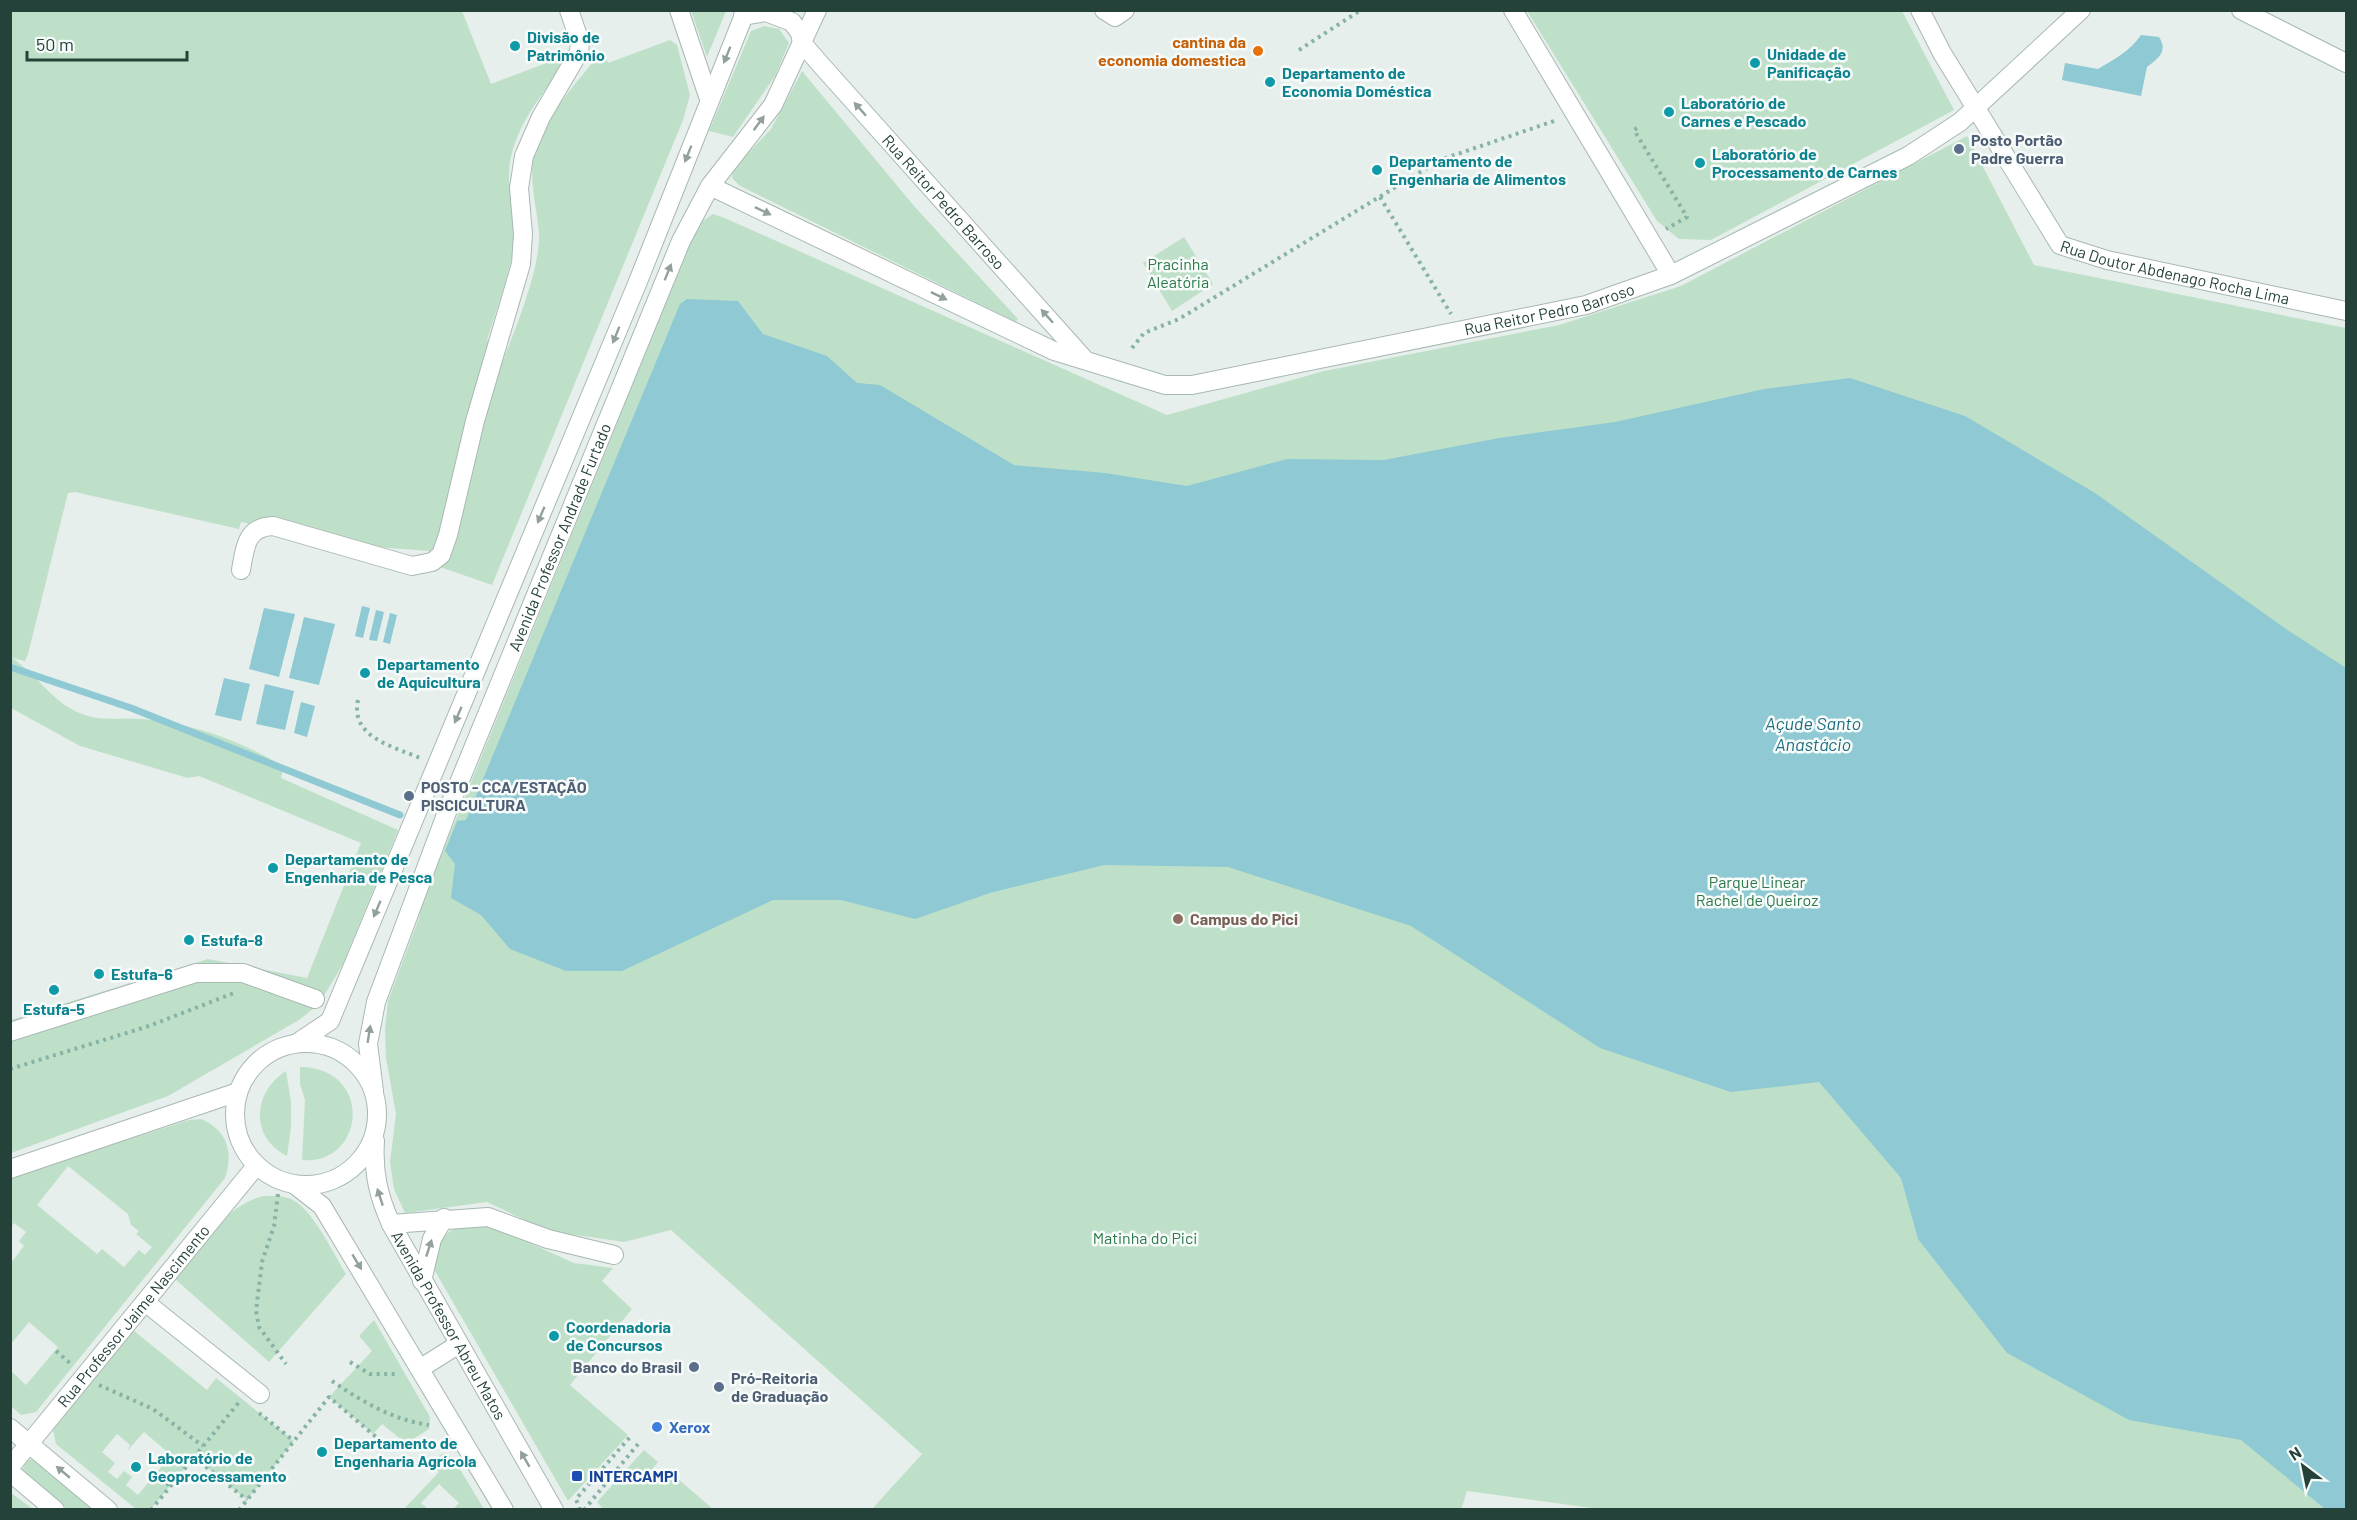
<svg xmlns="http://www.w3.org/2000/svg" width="2357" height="1520" font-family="Barlow,sans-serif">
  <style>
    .green { fill: #bfe0c8; fill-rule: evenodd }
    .water { fill: #8ec9d4 }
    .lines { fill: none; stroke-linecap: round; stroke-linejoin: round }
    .stream { stroke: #8ec9d4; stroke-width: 7 }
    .minor-casing { stroke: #a8b8b2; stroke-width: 20 }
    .path { stroke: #86b3a5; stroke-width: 4; stroke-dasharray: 3 4.5; stroke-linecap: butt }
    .minor { stroke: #fff; stroke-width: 18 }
    .oneway { fill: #92a09c }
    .culture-dot { fill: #0f9aa8; stroke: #f7fbf9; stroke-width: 2 }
    .food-dot { fill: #e8710a; stroke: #f7fbf9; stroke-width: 2 }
    .service-dot { fill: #5c6f8a; stroke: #f7fbf9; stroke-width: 2 }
    .education-dot { fill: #8d6e63; stroke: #f7fbf9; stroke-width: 2 }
    .shop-dot { fill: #3f7fe0; stroke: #f7fbf9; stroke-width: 2 }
    .transit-dot { fill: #1a4fb4; stroke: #f7fbf9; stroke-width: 2 }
    .labels { text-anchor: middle; stroke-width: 5; stroke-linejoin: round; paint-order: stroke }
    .culture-label { font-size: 16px; font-weight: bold; fill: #0d838f; stroke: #f7fbf9; text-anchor: start }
    .food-label { font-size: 16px; font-weight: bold; fill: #c56008; stroke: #f7fbf9; text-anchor: end }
    .service-label { font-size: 16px; font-weight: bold; fill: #4e5e75; stroke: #f7fbf9; text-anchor: start }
    .street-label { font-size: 16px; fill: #24423a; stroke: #f7fbf9 }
    .park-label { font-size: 16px; fill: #2d7a4b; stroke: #f7fbf9 }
    .education-label { font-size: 16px; font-weight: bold; fill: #785e54; stroke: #f7fbf9; text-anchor: start }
    .shop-label { font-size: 16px; font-weight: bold; fill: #366cbe; stroke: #f7fbf9; text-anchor: start }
    .transit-label { font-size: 16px; font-weight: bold; fill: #164399; stroke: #f7fbf9; text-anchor: start }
    .water-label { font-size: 18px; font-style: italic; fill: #1c6f80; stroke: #f7fbf9 }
  </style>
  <rect width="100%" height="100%" fill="#e6efeb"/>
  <!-- green -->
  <g class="green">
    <path d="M 11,11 L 462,11 L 491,84 L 573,53 C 546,89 508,131 509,178 C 509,198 519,223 515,242 C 509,275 497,308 487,340 L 503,360 C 516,329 541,265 539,233 C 536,200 527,176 536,142 C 542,121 587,70 603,50 L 608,63 L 670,40 L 677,45 L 690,95 L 683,120 L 492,585 L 440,567 L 444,552 L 348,545 L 241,522 L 239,529 L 75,492 L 68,493 L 28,654 L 25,661 L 12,658 C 39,676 55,707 88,716 C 105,721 124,717 142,719 C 192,723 242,741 284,767 L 281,778 L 398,830 L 343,964 L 319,1004 L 299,1020 L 168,1096 L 11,1153 L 11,1020 L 208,959 L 307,978 L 361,843 L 199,776 L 188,778 L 80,746 L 11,708 Z"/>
    <path d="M 691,11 L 726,11 L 707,57 Z"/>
    <path d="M 1527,11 L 1902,11 L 1954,110 L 1711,240 L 1679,239 L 1657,221 Z"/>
    <path d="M 764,26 L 779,29 L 789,43 L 775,76 L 733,137 L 709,131 L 751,31 Z"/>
    <path d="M 802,71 L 914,206 L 1018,319 L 1016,322 L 740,186 L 732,178 L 733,169 L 771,129 Z"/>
    <path d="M 1967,136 L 2034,265 L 2346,328 L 2346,1509 L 1606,1510 L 1467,1491 L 1461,1510 L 872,1509 L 922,1454 L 671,1230 L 624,1242 L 548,1231 L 487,1202 L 405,1213 L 394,1189 L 390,1162 L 396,1114 L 386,1058 L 385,1029 L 388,1001 L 420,915 L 419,910 L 698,224 L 713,214 L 727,219 L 1167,415 L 1324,371 L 1559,325 L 1681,286 Z"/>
    <path d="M 1184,237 L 1213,284 L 1172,311 L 1143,263 Z"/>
    <path d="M 300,1067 C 375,1068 365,1166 302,1160 L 305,1100 L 300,1084 Z"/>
    <path d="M 286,1071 L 291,1102 L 291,1127 L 287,1156 C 249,1137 253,1092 286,1071 Z"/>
    <path d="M 201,1119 C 227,1130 234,1152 225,1178 L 36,1412 L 21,1415 L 11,1406 L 11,1371 L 26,1385 L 58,1347 L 29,1322 L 11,1344 L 11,1263 L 24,1246 L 19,1241 L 26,1232 L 14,1223 L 11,1227 L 11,1177 L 189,1120 ZM 68,1166 L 128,1214 L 131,1225 L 139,1231 L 136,1234 L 152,1247 L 145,1255 L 139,1250 L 124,1267 L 102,1249 L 97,1254 L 37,1205 Z"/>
    <path d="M 263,1196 C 272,1196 282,1195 291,1199 C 313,1209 333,1253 346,1274 L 269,1362 L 175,1279 C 199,1249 223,1206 263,1196 Z"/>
    <path d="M 466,1223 L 492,1226 L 574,1263 L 613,1268 L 602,1281 L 632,1309 L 570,1385 L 628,1435 L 568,1501 L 432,1266 C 440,1242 441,1233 466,1223 Z"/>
    <path d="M 374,1320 L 430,1417 L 429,1429 L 412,1440 L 403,1441 L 382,1424 L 373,1434 L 329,1397 L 372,1351 L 359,1336 Z"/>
    <path d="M 133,1330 L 207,1390 L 216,1378 L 294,1441 L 247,1500 L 194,1457 L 151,1509 L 136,1509 L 56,1444 L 53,1430 ZM 144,1432 L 171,1455 L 138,1495 L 126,1485 L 132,1477 L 124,1471 L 117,1479 L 108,1472 L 115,1463 L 102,1452 L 117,1434 L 130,1445 L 127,1451 Z"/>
    <path d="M 644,1450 L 658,1462 L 650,1472 L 663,1482 L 671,1473 L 713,1509 L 603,1509 L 597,1502 Z"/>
    <path d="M 444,1453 L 453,1458 L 484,1509 L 453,1509 L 459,1503 L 439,1484 L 421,1503 L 428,1509 L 404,1509 L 439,1472 L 429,1463 Z"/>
    <path d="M 37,1459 L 100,1509 L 61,1509 L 21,1473 L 27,1460 Z"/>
    <path d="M 11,1493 L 33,1509 L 11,1509 Z"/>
  </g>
  <!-- water -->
  <g class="water">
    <path d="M 2141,35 L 2159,37 C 2168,51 2159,58 2147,67 L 2141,96 L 2062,80 L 2065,63 L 2098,69 C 2115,59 2130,51 2141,35 Z"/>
    <path d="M 687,299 L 738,301 L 763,334 L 827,356 L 857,383 L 880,385 L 1014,465 L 1105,473 L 1187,486 L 1287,459 L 1384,460 L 1499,438 L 1615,422 L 1764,389 L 1850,378 L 1965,416 L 2095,493 L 2286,629 L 2346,668 L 2346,1509 L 2325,1509 L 2241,1440 L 2129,1420 L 2007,1353 L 1918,1239 L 1901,1178 L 1819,1082 L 1731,1092 L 1600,1048 L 1411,926 L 1228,867 L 1104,865 L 990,893 L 915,919 L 841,900 L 773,900 L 622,971 L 566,971 L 510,949 L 481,915 L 451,898 L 455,864 L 445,851 L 457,821 L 466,820 L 680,304 Z"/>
    <path d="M 362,606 L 370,608 L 363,638 L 355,636 Z"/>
    <path d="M 264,608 L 295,614 L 279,677 L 249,669 Z"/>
    <path d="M 376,610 L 384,612 L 377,641 L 369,640 Z"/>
    <path d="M 390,613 L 397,615 L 390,644 L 383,642 Z"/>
    <path d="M 304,617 L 335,624 L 319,685 L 289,678 Z"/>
    <path d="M 224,678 L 250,684 L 241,721 L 215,715 Z"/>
    <path d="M 265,684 L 294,691 L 285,730 L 256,724 Z"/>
    <path d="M 301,702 L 315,706 L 307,737 L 294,733 Z"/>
  </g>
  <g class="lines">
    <!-- stream -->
    <path class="stream" d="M 10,667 L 131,708 L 400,815"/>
    <defs>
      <g id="minor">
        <path d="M 679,10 L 709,99"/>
        <path d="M 1104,10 L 1115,17 L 1125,10"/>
        <path d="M 1513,10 L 1671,275"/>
        <path id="s1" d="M 1920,10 L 1942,53 L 2060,245 L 2107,260 L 2346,311"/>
        <path d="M 2241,10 L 2346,63"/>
        <path id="s2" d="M 743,16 L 766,12 L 792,22 L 800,33 L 802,43 L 822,66 L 1085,360"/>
        <path id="s3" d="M 710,186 L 1054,351 L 1165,385 L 1192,385 L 1586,305 L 1671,275 L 1908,156 L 1960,122 L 2081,10"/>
        <path d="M 241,570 C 245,547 246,527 273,526 L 412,566 L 432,562 L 441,555 L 448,535 L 475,421 L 521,264 L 523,234 L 519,188 L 524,156 L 541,117 L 579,52 L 580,42 L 569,10"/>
        <path d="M 10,1032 L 196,973 L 243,973 L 315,999"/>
        <circle cx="306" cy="1114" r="71"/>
        <path d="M 297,1043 L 330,1021 L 637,284 L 746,10"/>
        <path id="s4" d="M 374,1091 L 368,1044 L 376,1002 L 447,812 L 681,241 L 710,186 L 773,105 L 817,10"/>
        <path id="s5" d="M 375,1141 C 373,1172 378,1195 391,1224 L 554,1510"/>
        <path d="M 10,1169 L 238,1092"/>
        <path d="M 295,1185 L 322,1206 L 504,1510"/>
        <path d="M 391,1224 L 488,1217 L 548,1239 L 614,1255"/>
        <path d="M 422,1281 L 432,1239 L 444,1218"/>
        <path d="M 145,1302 L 260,1394"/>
        <path d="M 421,1368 L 459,1344"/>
        <path d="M 10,1428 L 108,1510"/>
        <path id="s6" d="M 10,1467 L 256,1166"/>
        <path d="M 10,1472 L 55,1510"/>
      </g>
    </defs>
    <!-- minor casing -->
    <use href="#minor" class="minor-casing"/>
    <!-- path -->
    <g class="path">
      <path d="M 1299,50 L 1361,10"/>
      <path d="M 1637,128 L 1634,130 L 1687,217 L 1666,229"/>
      <path d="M 1380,197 L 1451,314"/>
      <path d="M 1132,348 L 1144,333 L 1179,319 L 1440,160 L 1557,120"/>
      <path d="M 358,700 C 350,737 392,746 420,758"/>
      <path d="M 10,1069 L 149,1026 L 234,993"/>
      <path d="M 278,1194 L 274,1226 L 262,1262 L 256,1311 L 259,1327 L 286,1364"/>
      <path d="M 56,1351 L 71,1364"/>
      <path d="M 350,1362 L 370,1374 L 399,1374"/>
      <path d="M 332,1381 C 361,1401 393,1420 429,1425"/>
      <path d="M 99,1385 L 153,1409 L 203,1446"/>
      <path d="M 259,1413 L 294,1441"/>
      <path d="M 194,1457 L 247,1500"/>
      <path d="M 155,1474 L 170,1486"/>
      <path d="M 151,1510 L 240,1401"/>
      <path d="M 239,1510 L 329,1397 L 389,1448"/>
      <path d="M 325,1510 L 327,1510"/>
      <path d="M 580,1510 L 576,1499 L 630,1437"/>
      <path d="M 584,1510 L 638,1444"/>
    </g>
    <!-- minor -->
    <use href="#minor" class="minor"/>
  </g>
  <!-- one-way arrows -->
  <defs><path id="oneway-solid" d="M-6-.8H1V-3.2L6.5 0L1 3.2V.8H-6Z" transform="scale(1.5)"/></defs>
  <g class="oneway">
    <use href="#oneway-solid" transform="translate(727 55) rotate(112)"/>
    <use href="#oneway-solid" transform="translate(860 109) rotate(-132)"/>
    <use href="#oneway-solid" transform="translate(759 123) rotate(-54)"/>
    <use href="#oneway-solid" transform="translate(688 154) rotate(112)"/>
    <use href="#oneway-solid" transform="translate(763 211) rotate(26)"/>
    <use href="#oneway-solid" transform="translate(668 272) rotate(-68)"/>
    <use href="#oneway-solid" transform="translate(939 296) rotate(26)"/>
    <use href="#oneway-solid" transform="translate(1047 316) rotate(-132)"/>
    <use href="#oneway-solid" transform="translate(616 335) rotate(112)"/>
    <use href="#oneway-solid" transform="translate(541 515) rotate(113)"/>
    <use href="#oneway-solid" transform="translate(458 715) rotate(113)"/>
    <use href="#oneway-solid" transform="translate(377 909) rotate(113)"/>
    <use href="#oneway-solid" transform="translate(369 1034) rotate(-81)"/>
    <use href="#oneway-solid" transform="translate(380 1197) rotate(-108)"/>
    <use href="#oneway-solid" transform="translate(429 1248) rotate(-72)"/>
    <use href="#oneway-solid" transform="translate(357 1262) rotate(59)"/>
    <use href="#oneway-solid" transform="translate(525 1459) rotate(-120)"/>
    <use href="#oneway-solid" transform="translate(63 1472) rotate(-140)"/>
  </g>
  <!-- markers -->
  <g class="culture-dot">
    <circle cx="515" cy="46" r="6"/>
    <circle cx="1755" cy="63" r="6"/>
    <circle cx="1270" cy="82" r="6"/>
    <circle cx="1669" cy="112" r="6"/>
    <circle cx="1700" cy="163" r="6"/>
    <circle cx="1377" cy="170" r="6"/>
    <circle cx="365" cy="673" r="6"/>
    <circle cx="273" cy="868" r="6"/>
    <circle cx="189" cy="940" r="6"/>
    <circle cx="99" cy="974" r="6"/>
    <circle cx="54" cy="990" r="6"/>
    <circle cx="554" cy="1336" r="6"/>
    <circle cx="322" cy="1452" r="6"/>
    <circle cx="136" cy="1467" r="6"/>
  </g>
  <circle class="food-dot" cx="1258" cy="51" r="6"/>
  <g class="service-dot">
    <circle cx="1959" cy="149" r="6"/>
    <circle cx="409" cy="796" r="6"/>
    <circle cx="694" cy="1367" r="6"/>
    <circle cx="719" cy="1387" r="6"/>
  </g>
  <circle class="education-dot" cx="1178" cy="919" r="6"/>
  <circle class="shop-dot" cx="657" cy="1427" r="6"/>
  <rect class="transit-dot" x="571" y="1470" width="12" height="12" rx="3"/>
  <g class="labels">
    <!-- culture labels -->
    <g class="culture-label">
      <text x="527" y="43">Divisão de<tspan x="527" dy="18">Patrimônio</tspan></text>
      <text x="1767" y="60">Unidade de<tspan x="1767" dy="18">Panificação</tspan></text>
      <text x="1282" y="79">Departamento de<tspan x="1282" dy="18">Economia Doméstica</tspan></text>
      <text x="1681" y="109">Laboratório de<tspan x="1681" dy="18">Carnes e Pescado</tspan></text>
      <text x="1712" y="160">Laboratório de<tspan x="1712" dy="18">Processamento de Carnes</tspan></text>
      <text x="1389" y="167">Departamento de<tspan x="1389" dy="18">Engenharia de Alimentos</tspan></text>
      <text x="377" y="670">Departamento<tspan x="377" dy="18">de Aquicultura</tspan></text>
      <text x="285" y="865">Departamento de<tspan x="285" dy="18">Engenharia de Pesca</tspan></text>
      <text x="201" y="946">Estufa-8</text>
      <text x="111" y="980">Estufa-6</text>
      <text x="54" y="1015" text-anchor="middle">Estufa-5</text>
      <text x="566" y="1333">Coordenadoria<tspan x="566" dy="18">de Concursos</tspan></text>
      <text x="334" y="1449">Departamento de<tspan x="334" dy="18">Engenharia Agrícola</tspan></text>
      <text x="148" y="1464">Laboratório de<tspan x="148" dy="18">Geoprocessamento</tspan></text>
    </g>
    <!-- food labels -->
    <g class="food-label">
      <text x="1246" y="48">cantina da<tspan x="1246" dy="18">economia domestica</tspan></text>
    </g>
    <!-- service labels -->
    <g class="service-label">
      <text x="1971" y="146">Posto Portão<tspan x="1971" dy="18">Padre Guerra</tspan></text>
      <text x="421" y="793">POSTO - CCA/ESTAÇÃO<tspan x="421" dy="18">PISCICULTURA</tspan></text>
      <text x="682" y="1373" text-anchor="end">Banco do Brasil</text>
      <text x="731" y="1384">Pró-Reitoria<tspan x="731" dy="18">de Graduação</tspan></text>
    </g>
    <!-- street labels -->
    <g class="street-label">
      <text dy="6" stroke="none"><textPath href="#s2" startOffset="288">Rua Reitor Pedro Barroso</textPath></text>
      <text dy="6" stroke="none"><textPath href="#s1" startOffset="392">Rua Doutor Abdenago Rocha Lima</textPath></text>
      <text dy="6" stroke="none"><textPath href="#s3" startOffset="890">Rua Reitor Pedro Barroso</textPath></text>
      <text dy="6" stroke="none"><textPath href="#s4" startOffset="590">Avenida Professor Andrade Furtado</textPath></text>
      <text dy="6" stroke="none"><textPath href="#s6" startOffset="195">Rua Professor Jaime Nascimento</textPath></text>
      <text dy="6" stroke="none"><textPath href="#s5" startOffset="202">Avenida Professor Abreu Matos</textPath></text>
    </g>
    <!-- park labels -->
    <g class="park-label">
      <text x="1178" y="270">Pracinha<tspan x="1178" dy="18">Aleatória</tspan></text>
      <text x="1757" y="888">Parque Linear<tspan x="1757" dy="18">Rachel de Queiroz</tspan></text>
      <text x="1145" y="1244">Matinha do Pici</text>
    </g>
    <!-- education labels -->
    <g class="education-label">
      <text x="1190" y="925">Campus do Pici</text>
    </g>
    <!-- shop labels -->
    <g class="shop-label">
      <text x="669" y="1433">Xerox</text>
    </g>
    <!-- transit labels -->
    <g class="transit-label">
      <text x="589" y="1482">INTERCAMPI</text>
    </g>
    <!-- water labels -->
    <g class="water-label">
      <text x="1813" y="730">Açude Santo<tspan x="1813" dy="21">Anastácio</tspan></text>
    </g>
  </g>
  <!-- border -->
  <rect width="2357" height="1520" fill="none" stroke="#24423a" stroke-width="24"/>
  <!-- north arrow -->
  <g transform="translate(2303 1466) rotate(328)" stroke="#f7fbf9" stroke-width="4.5" paint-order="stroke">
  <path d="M0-4.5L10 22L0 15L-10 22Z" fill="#24423a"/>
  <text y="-9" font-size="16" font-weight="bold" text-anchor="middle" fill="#24423a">N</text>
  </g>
  <!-- scale -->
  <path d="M27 51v9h160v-9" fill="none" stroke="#24423a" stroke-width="3"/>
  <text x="36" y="51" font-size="18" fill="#24423a" stroke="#f7fbf9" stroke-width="4.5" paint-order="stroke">50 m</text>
</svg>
